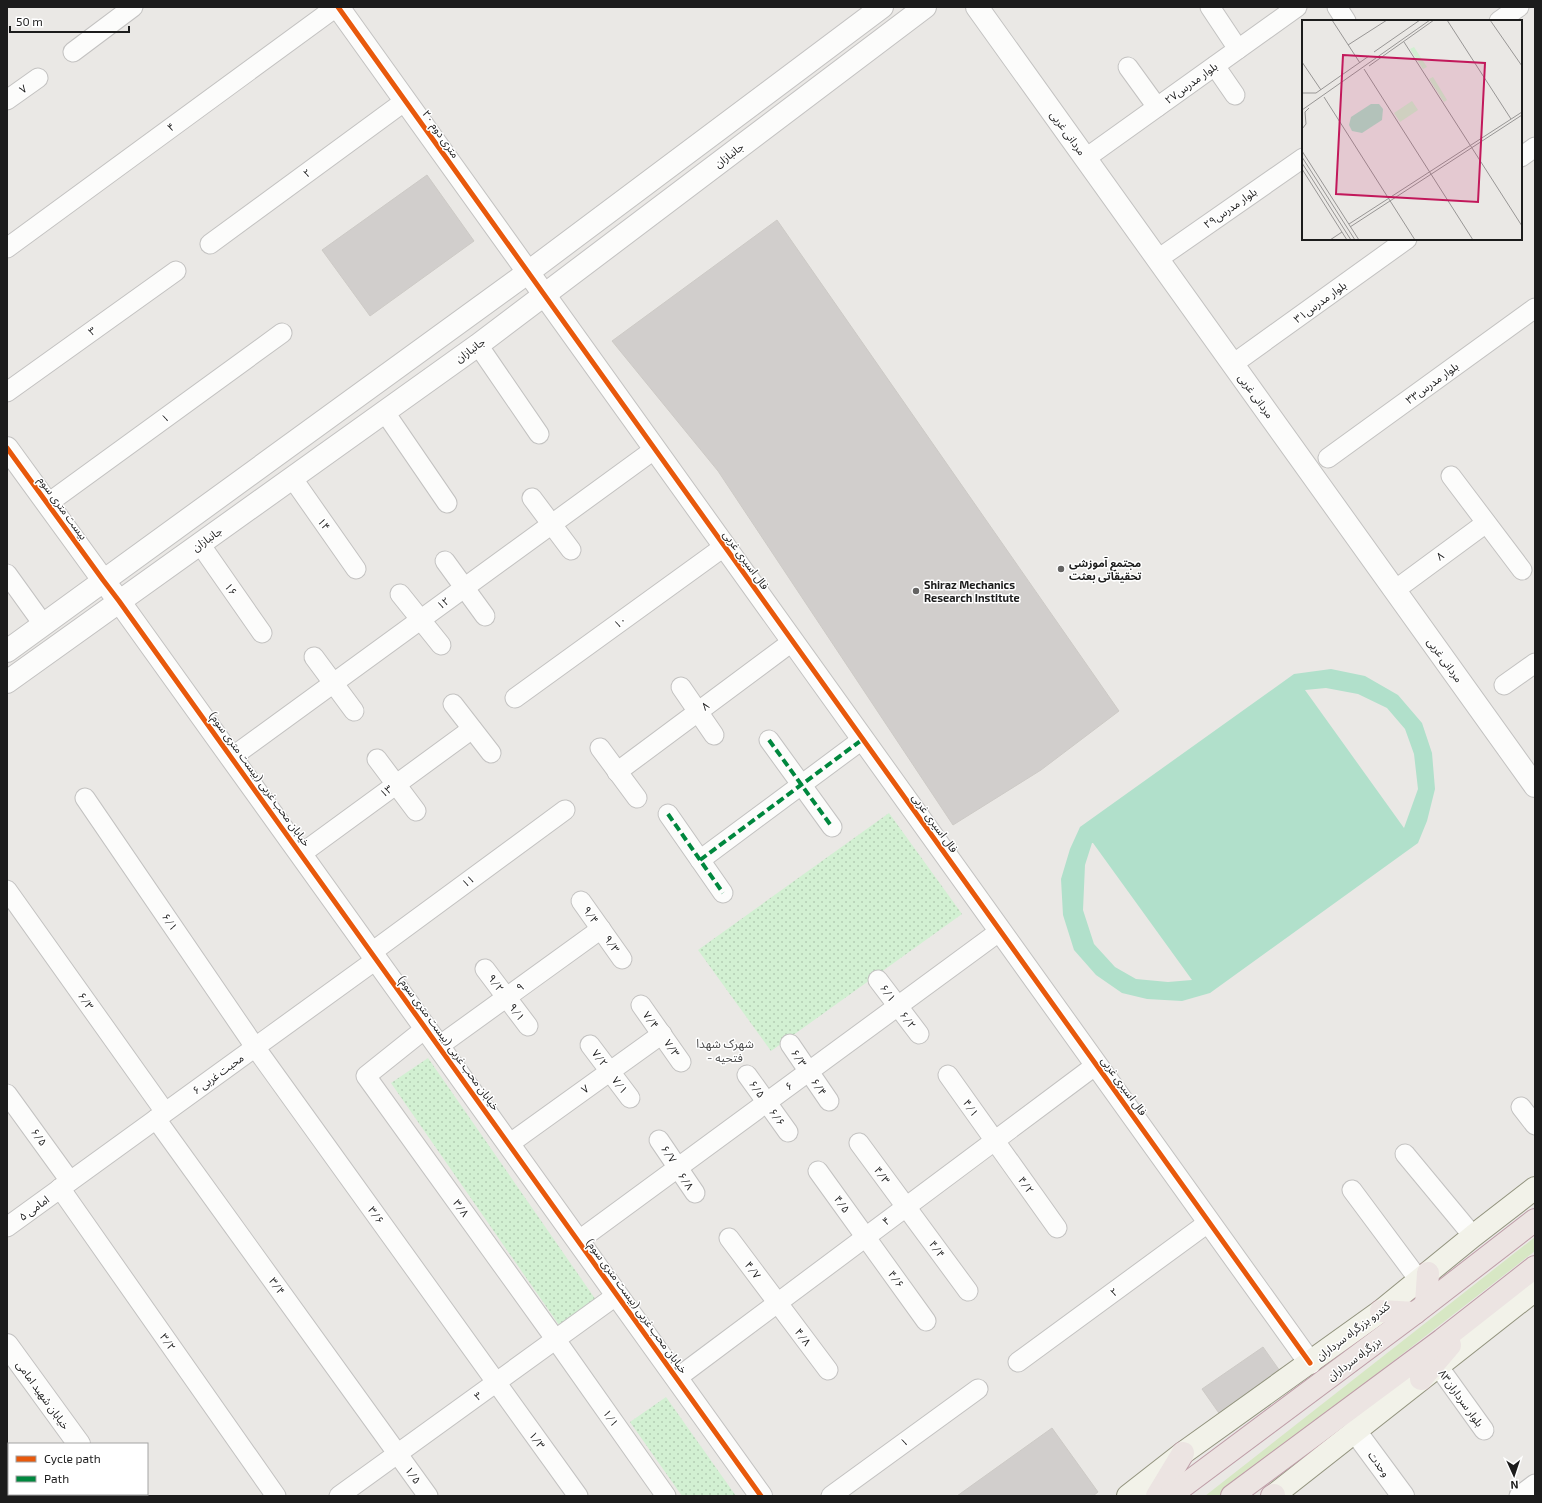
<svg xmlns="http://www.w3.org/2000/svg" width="1542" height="1503" font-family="'Exo 2','Noto Sans Arabic',sans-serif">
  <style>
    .grass { fill: #d7e7c4 }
    .park { fill: url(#park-dots) }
    .pitch { fill: #b1e0cb; fill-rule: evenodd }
    .building { fill: #d1cecc; stroke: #cdcac6 }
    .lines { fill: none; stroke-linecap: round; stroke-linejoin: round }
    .minor-casing { stroke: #c3c2c1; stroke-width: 21 }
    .tertiary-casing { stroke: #c3c2c1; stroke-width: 24 }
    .secondary-casing { stroke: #92937e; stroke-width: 24 }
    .trunk-casing { stroke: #be9da7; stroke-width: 24 }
    .minor { stroke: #fcfcfb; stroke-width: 19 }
    .tertiary { stroke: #fcfcfb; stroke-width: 22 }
    .secondary { stroke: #f2f2e9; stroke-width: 22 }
    .trunk { stroke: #ece4e2; stroke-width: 22 }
    .quiet { stroke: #00873e; stroke-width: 4; stroke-dasharray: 8 4; stroke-linecap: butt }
    .cycleway-casing { stroke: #fff; stroke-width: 8 }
    .cycleway { stroke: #e8590c; stroke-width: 5 }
    .poi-dot { fill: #646362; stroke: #fff; stroke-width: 1.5 }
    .labels { text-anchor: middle; stroke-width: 3; stroke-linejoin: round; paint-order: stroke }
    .street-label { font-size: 11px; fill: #1c1c1c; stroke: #fff }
    .poi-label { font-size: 11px; font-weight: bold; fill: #1c1c1c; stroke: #fff; text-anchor: start }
    .neighbourhood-label { font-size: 12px; fill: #4f4f4f; stroke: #fff }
    .inset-road { fill: none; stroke: #989695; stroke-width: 1 }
    .view { fill: #c2185b; fill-opacity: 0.15; stroke: #c2185b; stroke-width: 2 }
    .inset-edge { fill: none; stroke: #1c1c1c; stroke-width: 2 }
  </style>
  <defs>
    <pattern id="park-dots" width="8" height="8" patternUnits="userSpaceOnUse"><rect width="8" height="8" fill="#d2f0d2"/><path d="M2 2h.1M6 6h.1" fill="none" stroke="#b4cdb4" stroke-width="1.8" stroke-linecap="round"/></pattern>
  </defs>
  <rect width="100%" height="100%" fill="#eae8e5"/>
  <!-- grass -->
  <path class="grass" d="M 1535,1237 L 1535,1251 C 1430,1333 1324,1414 1220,1496 L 1205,1496 Z"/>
  <!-- park -->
  <g class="park">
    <path d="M 889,813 L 962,914 L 771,1051 L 698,950 Z"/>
    <path d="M 428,1058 L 596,1300 L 559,1325 L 391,1083 Z"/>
    <path d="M 666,1397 L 736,1496 L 682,1496 L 630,1422 Z"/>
  </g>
  <!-- pitch -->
  <path class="pitch" d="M 1331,669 L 1365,676 L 1398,695 L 1422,723 L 1432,753 L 1435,789 L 1427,821 L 1418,843 L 1210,993 L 1182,1001 L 1147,999 L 1122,993 L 1096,975 L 1074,950 L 1063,915 L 1061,879 L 1070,849 L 1080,827 L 1294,674 ZM 1326,688 L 1358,694 L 1387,708 L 1405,729 L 1414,754 L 1418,789 L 1404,828 L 1305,690 ZM 1092,843 L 1093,843 L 1192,980 L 1168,982 L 1136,979 L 1115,967 L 1094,944 L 1083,910 L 1085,865 Z"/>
  <!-- building -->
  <g class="building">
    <path d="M 427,175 L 474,241 L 370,316 L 322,250 Z"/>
    <path d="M 777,220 L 1119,711 L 1041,770 L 953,825 L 718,471 L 612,341 Z"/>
    <path d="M 1263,1347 L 1282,1374 L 1221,1416 L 1202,1389 Z"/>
    <path d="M 1052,1428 L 1098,1492 L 1093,1496 L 957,1496 Z"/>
  </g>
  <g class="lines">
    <defs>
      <g id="minor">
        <path d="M 1210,7 L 1238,49"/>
        <path d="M 1337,7 L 1346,21"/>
        <path d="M 1499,21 L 1519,7"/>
        <path d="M 73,52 L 133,7"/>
        <path d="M 1215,66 L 1235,95"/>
        <path d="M 1128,67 L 1157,107"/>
        <path d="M 7,100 L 38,78"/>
        <path d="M 1521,157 L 1535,147"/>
        <path d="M 1086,158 L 1297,7"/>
        <path d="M 210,244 L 405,101"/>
        <path d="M 7,248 L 336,7"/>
        <path d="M 1158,259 L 1303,158"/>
        <path d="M 478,345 L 539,434"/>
        <path d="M 1233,364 L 1407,239"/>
        <path d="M 7,392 L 176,271"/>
        <path d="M 384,411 L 447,503"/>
        <path d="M 1328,458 L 1535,308"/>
        <path d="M 1451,476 L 1522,570"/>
        <path d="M 293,479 L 356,569"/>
        <path d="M 532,498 L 571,550"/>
        <path d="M 47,504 L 282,333"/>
        <path d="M 200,544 L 262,633"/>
        <path d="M 445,561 L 485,616"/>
        <path d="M 7,574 L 43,624"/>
        <path d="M 1395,590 L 1486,523"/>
        <path d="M 400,594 L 441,645"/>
        <path d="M 314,657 L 354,711"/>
        <path d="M 1504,685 L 1535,663"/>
        <path d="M 681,687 L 714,735"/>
        <path d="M 515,698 L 725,546"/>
        <path d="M 453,704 L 491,753"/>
        <path d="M 769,740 L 832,827"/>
        <path d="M 600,748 L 637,798"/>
        <path d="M 232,757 L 655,449"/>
        <path d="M 377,759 L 416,811"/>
        <path d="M 617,772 L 793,641"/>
        <path d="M 85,798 L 255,1047 L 578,1496"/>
        <path d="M 668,814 L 723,893"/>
        <path d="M 301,854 L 472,729"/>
        <path d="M 700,860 L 863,739"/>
        <path d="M 7,890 L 165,1112"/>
        <path d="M 581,901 L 622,959"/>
        <path d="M 372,952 L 565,810"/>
        <path d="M 485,969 L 528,1026"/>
        <path d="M 878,980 L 919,1034"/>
        <path d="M 641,1005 L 681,1062"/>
        <path d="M 426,1028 L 366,1076 L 556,1340 L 666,1496"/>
        <path d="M 790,1044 L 829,1101"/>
        <path d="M 590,1045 L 630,1098"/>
        <path d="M 439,1046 L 601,929"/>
        <path d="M 747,1075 L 788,1132"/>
        <path d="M 948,1075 L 1057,1228"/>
        <path d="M 7,1094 L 70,1181"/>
        <path d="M 1521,1107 L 1535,1125"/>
        <path d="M 156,1119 L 428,1496"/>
        <path d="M 659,1140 L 695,1193"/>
        <path d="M 859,1143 L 968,1291"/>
        <path d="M 509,1144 L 662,1034"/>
        <path d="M 1405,1154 L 1473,1236"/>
        <path d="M 818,1171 L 926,1321"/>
        <path d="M 60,1188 L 276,1496"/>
        <path d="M 1352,1190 L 1419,1280"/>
        <path d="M 7,1227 L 377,959"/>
        <path d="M 729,1238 L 828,1370"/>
        <path d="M 578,1241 L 1000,931"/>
        <path d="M 1018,1362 L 1209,1222"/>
        <path d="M 1438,1366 L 1484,1430"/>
        <path d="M 677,1378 L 1096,1065"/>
        <path d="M 339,1496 L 617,1295"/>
        <path d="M 831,1496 L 978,1389"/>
        <path d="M 1519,1496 L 1535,1484"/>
      </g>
      <g id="tertiary">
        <path d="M 338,7 L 1310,1363"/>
        <path d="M 977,7 L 1535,786"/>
        <path d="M 7,448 L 103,580 L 119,601 L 761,1496"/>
        <path d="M 7,651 L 527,273 L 882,7"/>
        <path d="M 7,682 L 478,345 L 925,7"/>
        <path d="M 7,1345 L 79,1444"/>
        <path d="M 1355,1431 L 1403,1496"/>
        <path d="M 115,1494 L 117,1496"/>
      </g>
      <g id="secondary">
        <path d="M 1128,1496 L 1183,1453 L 1381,1311 L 1473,1236 L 1535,1188"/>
        <path d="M 1273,1496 L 1535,1290"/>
      </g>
      <g id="trunk">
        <path d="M 1426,1304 L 1428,1273"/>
        <path d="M 1381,1311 L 1415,1313"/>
        <path d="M 1421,1379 L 1450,1345"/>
        <path d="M 1157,1496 L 1183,1453"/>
        <path d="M 1170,1496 L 1415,1313 L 1535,1220"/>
        <path d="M 1232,1496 L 1442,1340 L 1535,1267"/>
        <path d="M 1272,1496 L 1274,1495"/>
      </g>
    </defs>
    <!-- minor casing -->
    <use href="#minor" class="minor-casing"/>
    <!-- tertiary casing -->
    <use href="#tertiary" class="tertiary-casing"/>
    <!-- secondary casing -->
    <use href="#secondary" class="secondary-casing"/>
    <!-- trunk casing -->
    <use href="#trunk" class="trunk-casing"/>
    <!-- minor -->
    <use href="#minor" class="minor"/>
    <!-- tertiary -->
    <use href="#tertiary" class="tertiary"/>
    <!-- secondary -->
    <use href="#secondary" class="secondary"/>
    <!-- trunk -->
    <use href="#trunk" class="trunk"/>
    <!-- quiet -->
    <g class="quiet">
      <path d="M 769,740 L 832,827"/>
      <path d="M 668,814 L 723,893"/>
      <path d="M 700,860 L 863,739"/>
    </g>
    <defs>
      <g id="cycleway">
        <path d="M 338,7 L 1310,1363"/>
        <path d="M 7,448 L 103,580 L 119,601 L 761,1496"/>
      </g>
    </defs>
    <!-- cycleway casing -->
    <use href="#cycleway" class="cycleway-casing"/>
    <!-- cycleway -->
    <use href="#cycleway" class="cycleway"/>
  </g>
  <!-- markers -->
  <g class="poi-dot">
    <circle cx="1061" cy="569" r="4"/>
    <circle cx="916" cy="591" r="4"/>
  </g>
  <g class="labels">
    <!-- street labels -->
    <g class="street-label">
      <text transform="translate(1191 83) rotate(-36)" y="4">بلوار مدرس۲۷</text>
      <text transform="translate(23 89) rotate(-35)" y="4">۷</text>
      <text transform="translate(171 127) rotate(-36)" y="4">۴</text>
      <text transform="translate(1068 133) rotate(54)" y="4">مردانی غربی</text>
      <text transform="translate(441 134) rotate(55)" y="4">۲۰ متری دوم</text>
      <text transform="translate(729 155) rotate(-37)" y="4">جانبازان</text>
      <text transform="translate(307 173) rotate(-36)" y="4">۲</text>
      <text transform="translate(1230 208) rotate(-35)" y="4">۲۹بلوار مدرس</text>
      <text transform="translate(1320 302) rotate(-36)" y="4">بلوار مدرس۳۱</text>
      <text transform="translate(92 331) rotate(-36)" y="4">۳</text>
      <text transform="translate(470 350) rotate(-36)" y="4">جانبازان</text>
      <text transform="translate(1432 383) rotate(-36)" y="4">بلوار مدرس۳۳</text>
      <text transform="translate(1256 396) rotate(54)" y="4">مردانی غربی</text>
      <text transform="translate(165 418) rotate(-36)" y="4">۱</text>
      <text transform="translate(63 508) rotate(54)" y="4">بیست متری سوم</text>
      <text transform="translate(324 524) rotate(55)" y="4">۱۴</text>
      <text transform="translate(207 539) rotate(-35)" y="4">جانبازان</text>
      <text transform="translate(1440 556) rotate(-36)" y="4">۸</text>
      <text transform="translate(746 560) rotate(54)" y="4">فال اسیری غربی</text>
      <text transform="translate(231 589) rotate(55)" y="4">۱۶</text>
      <text transform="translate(443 603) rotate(-36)" y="4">۱۲</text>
      <text transform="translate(620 622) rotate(-36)" y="4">۱۰</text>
      <text transform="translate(1445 660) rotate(54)" y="4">مردانی غربی</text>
      <text transform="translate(705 706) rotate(-37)" y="4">۸</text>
      <text transform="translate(260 779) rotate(54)" y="4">خیابان محب غربی (بیست متری سوم)</text>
      <text transform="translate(386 791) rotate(-36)" y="4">۱۳</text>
      <text transform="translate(935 823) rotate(54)" y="4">فال اسیری غربی</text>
      <text transform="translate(468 881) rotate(-36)" y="4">۱۱</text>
      <text transform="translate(591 915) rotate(55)" y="4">۹/۴</text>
      <text transform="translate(170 922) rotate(55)" y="4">۶/۱</text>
      <text transform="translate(612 944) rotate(55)" y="4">۹/۳</text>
      <text transform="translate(496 983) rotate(53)" y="4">۹/۲</text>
      <text transform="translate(520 987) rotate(-35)" y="4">۹</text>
      <text transform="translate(888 993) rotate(54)" y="4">۶/۱</text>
      <text transform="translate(86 1001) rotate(55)" y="4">۶/۳</text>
      <text transform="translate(517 1012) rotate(53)" y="4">۹/۱</text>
      <text transform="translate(651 1020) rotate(53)" y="4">۷/۴</text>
      <text transform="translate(908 1020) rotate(53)" y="4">۶/۲</text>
      <text transform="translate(449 1043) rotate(54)" y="4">خیابان محب غربی (بیست متری سوم)</text>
      <text transform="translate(672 1048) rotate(56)" y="4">۷/۳</text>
      <text transform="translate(600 1058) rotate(52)" y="4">۷/۲</text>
      <text transform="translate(799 1058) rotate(56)" y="4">۶/۳</text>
      <text transform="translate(218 1074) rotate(-36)" y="4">محبت غربی ۶</text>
      <text transform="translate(620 1085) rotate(52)" y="4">۷/۱</text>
      <text transform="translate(789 1086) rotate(-36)" y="4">۶</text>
      <text transform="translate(1124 1086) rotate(54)" y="4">فال اسیری غربی</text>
      <text transform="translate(819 1087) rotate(56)" y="4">۶/۴</text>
      <text transform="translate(585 1089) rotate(-36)" y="4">۷</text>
      <text transform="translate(757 1089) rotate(54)" y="4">۶/۵</text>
      <text transform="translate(971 1108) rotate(55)" y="4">۴/۱</text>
      <text transform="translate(777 1117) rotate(54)" y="4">۶/۶</text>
      <text transform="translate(39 1137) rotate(54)" y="4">۶/۵</text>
      <text transform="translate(669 1154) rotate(56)" y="4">۶/۷</text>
      <text transform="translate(882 1175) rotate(54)" y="4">۴/۳</text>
      <text transform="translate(686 1181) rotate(56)" y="4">۶/۸</text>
      <text transform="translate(1026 1185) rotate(54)" y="4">۴/۲</text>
      <text transform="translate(842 1204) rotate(54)" y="4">۴/۵</text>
      <text transform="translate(34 1208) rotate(-36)" y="4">امامی ۵</text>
      <text transform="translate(461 1208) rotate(54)" y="4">۳/۸</text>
      <text transform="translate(376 1215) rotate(54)" y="4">۳/۶</text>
      <text transform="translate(886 1221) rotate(-37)" y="4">۴</text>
      <text transform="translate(937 1249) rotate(54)" y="4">۴/۴</text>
      <text transform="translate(753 1270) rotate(53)" y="4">۴/۷</text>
      <text transform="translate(896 1279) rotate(54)" y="4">۴/۶</text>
      <text transform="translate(277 1286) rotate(54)" y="4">۳/۴</text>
      <text transform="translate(1114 1292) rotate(-36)" y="4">۲</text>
      <text transform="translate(637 1306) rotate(54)" y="4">خیابان محب غربی (بیست متری سوم)</text>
      <text transform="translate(1353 1331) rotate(-37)" y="4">کندرو بزرگراه سرداران</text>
      <text transform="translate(803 1337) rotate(53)" y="4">۴/۸</text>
      <text transform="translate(168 1342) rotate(55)" y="4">۳/۲</text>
      <text transform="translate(1354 1359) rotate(-37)" y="4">بزرگراه سرداران</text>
      <text transform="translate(43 1395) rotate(54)" y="4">خیابان شهید امامی</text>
      <text transform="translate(478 1396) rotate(-36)" y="4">۳</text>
      <text transform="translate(1461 1398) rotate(54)" y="4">بلوار سرداران۸۳</text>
      <text transform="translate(611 1418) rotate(55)" y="4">۱/۱</text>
      <text transform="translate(537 1440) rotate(54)" y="4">۱/۳</text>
      <text transform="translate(904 1442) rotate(-36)" y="4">۱</text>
      <text transform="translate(1379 1464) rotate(54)" y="4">وحدت</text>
      <text transform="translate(413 1475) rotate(54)" y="4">۱/۵</text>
    </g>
    <!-- poi labels -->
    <g class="poi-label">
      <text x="1069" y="567">مجتمع آموزشی<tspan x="1069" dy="13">تحقیقاتی بعثت</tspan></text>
      <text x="924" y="589">Shiraz Mechanics<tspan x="924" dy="13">Research Institute</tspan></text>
    </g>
    <!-- neighbourhood labels -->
    <g class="neighbourhood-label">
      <text x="725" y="1048">شهرک شهدا<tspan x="725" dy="14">- فتحیه</tspan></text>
    </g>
  </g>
  <!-- overview -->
  <g transform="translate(1302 20)">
    <rect width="220" height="220" fill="#eae8e5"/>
    <path d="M 112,27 L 125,47 L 121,49 L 108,29 ZM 131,57 L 145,80 L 142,82 L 127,59 ZM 110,81 L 116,90 L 98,102 L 92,93 Z" fill="#d2f0d2"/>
    <path d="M 69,84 L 77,84 L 81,89 L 80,100 L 60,113 L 50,111 L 47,105 L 49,97 Z" fill="#b1e0cb"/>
    <path class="inset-road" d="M 30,0 L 58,43M 145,0 L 209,99M 188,0 L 220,46M 102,22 L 220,206M 46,25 L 85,0M 72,32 L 118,0M 0,42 L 19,70M 67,46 L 132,0M 62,49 L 171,220M 0,73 L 14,73 L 67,36M 22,77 L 113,220M 0,90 L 128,0M 0,109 L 4,104 L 3,92 L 7,88M 0,131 L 57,220M 0,137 L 53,220M 0,143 L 49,220M 0,149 L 45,220M 47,204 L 220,92M 48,207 L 220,95M 28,220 L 40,212"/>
    <path class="view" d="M 41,35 L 183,43 L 176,182 L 34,174 Z"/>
    <rect width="220" height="220" class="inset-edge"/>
  </g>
  <!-- border -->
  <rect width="1542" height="1503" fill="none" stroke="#1c1c1c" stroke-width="16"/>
  <!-- legend -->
  <rect x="8" y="1443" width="140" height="52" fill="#ffffff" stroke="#a4a4a4"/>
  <rect x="16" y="1456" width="20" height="6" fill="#e8590c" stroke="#a4a4a4"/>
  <text x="44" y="1463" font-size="12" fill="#1c1c1c">Cycle path</text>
  <rect x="16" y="1476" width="20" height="6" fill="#00873e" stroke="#a4a4a4"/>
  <text x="44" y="1483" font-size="12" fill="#1c1c1c">Path</text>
  <!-- north arrow -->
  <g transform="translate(1514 1475) rotate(177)" stroke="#ffffff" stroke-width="3" paint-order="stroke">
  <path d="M0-3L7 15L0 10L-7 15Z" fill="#1c1c1c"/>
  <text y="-6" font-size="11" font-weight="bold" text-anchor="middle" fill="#1c1c1c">N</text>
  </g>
  <!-- scale -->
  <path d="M10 26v6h119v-6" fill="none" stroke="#1c1c1c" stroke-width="2"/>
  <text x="16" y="26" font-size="12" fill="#1c1c1c" stroke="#ffffff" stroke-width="3" paint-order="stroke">50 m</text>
</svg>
